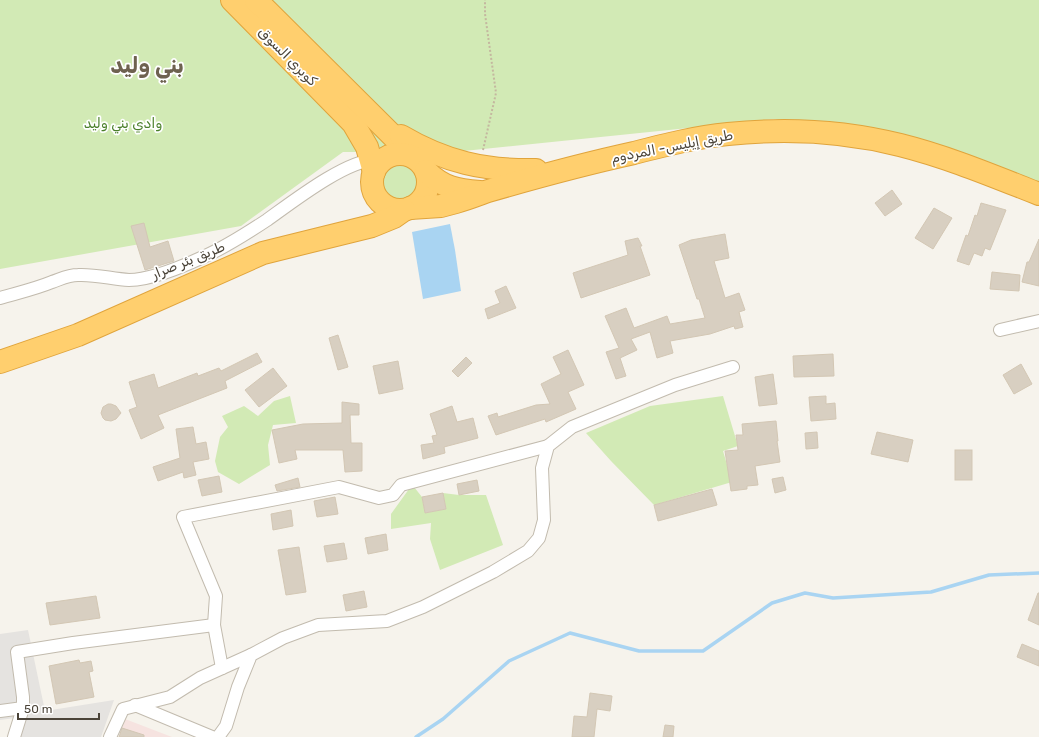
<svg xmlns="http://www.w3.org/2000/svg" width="1039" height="737" font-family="Rubik,Vazirmatn,sans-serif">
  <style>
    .medical { fill: #f6e3e0 }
    .green { fill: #d2eab5 }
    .parking { fill: #e5e3e0 }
    .water { fill: #a9d4f2 }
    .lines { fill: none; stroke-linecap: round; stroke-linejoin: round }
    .stream { stroke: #a9d4f2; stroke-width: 3.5 }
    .building { fill: #d8cfc1; stroke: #d3c7b4 }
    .street-casing { stroke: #c2bbae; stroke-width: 14 }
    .highway-casing { stroke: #e0a43c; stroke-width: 24 }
    .path { stroke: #c4b79f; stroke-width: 2; stroke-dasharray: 2 2; stroke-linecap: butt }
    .street { stroke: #fff; stroke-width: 12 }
    .highway { stroke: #ffcf6e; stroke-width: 22 }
    .labels { text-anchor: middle; stroke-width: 3.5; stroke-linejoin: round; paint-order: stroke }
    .street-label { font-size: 14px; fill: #4b4439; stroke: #fff }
    .park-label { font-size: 14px; fill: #4a7f2a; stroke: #fff }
    .town-label { font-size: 22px; font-weight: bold; fill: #6e6250; stroke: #fff }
  </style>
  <rect width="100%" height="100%" fill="#f6f3ec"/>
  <!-- medical -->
  <path class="medical" d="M 125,719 L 172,737 L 119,737 Z"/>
  <!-- green -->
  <g class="green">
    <path d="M 0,0 L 1039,0 L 1039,187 L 1022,184 L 775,119 L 454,152 L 343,152 L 241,226 L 0,269 Z"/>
    <circle cx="399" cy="181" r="19"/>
    <path d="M 290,396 L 296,423 L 273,425 L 268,445 L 270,465 L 239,484 L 218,472 L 215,461 L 220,437 L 228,427 L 222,416 L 244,406 L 258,416 L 274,401 Z"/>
    <path d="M 723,396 L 738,446 L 723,451 L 732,482 L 654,505 L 611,461 L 586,433 L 650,406 Z"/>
    <path d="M 414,487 L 422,497 L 425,513 L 446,509 L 443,493 L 459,495 L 486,495 L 503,545 L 440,570 L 430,539 L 431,523 L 391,529 L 391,514 L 409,489 Z"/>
  </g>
  <!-- parking -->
  <path class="parking" d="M 28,630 L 45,711 L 114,700 L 101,737 L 14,737 L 15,718 L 0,720 L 0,634 Z"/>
  <!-- water -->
  <path class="water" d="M 450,224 L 455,250 L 461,291 L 423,299 L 412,232 Z"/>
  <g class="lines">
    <!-- stream -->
    <path class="stream" d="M 416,737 L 443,719 L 509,661 L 570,633 L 639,651 L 703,651 L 772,603 L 805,593 L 833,598 L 931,592 L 989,575 L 1039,573"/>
  </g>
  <!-- building -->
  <g class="building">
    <path d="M 892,190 L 902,204 L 885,216 L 875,203 Z"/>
    <path d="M 981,203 L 1006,210 L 990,250 L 985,248 L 982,256 L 974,253 L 969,265 L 957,261 L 966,235 L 968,236 L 975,215 L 977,216 Z"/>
    <path d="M 934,208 L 952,218 L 933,249 L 915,238 Z"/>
    <path d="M 144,223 L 150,247 L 168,241 L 174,261 L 145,270 L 131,226 Z"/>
    <path d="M 725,234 L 729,258 L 714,261 L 725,298 L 739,293 L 745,310 L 739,312 L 743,327 L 735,329 L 734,326 L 710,334 L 670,341 L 673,353 L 657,358 L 650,332 L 631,339 L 637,350 L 620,358 L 626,376 L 616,379 L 606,352 L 619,348 L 605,316 L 626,308 L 634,328 L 667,316 L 670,324 L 705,318 L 699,299 L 697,299 L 679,245 L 691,240 Z"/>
    <path d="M 638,238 L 642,246 L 640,246 L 650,275 L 581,298 L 573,273 L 628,255 L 625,241 Z"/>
    <path d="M 1039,239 L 1039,286 L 1022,282 L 1027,262 L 1029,262 Z"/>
    <path d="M 992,272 L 1020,275 L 1019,291 L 990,289 Z"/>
    <path d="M 506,286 L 516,308 L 488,319 L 485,309 L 500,303 L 495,291 Z"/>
    <path d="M 338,335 L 348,367 L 338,370 L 329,338 Z"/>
    <path d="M 568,350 L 584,385 L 568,392 L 576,409 L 546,422 L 545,419 L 496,435 L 488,416 L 497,413 L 498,417 L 536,405 L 550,404 L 541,384 L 561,374 L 553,357 Z"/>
    <path d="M 257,353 L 262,362 L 225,381 L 227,388 L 158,415 L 164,428 L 141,439 L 129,410 L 137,407 L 129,382 L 154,374 L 158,388 L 197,373 L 198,376 L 219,368 L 221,371 Z"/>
    <path d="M 833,354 L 834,376 L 794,377 L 793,356 Z"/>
    <path d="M 466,357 L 472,363 L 458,377 L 452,371 Z"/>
    <path d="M 398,361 L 403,389 L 379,394 L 373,366 Z"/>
    <path d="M 1021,364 L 1032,384 L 1014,394 L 1003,375 Z"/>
    <path d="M 273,368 L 287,386 L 259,407 L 245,390 Z"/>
    <path d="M 773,374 L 777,404 L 759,406 L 755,377 Z"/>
    <path d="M 826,396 L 826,404 L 835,403 L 836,419 L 811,421 L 809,397 Z"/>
    <path d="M 342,402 L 359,404 L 359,415 L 350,415 L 351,443 L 362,443 L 362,471 L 345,472 L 343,450 L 295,450 L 297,459 L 279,463 L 272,430 L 303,424 L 342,423 Z"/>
    <path d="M 108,404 L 111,404 L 116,406 L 121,413 L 116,419 L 111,421 L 105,420 L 103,418 L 101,413 L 103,407 Z"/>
    <path d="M 452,406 L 457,422 L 473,418 L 478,438 L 444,447 L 445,453 L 423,459 L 421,445 L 434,443 L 432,436 L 437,435 L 430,414 Z"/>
    <path d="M 776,421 L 778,441 L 777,441 L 780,462 L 755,466 L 758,485 L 747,486 L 747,489 L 731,491 L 725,451 L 738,450 L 736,435 L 743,435 L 742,424 Z"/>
    <path d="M 193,427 L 196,444 L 206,442 L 209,459 L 193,462 L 196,475 L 184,478 L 183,472 L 158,481 L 153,467 L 180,458 L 176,429 Z"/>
    <path d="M 817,432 L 818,448 L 806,449 L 805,433 Z"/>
    <path d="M 877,432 L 913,440 L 908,462 L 871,454 Z"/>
    <rect x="955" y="450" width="17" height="30"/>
    <path d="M 219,476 L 222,492 L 202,496 L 198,480 Z"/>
    <path d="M 783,477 L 786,490 L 775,493 L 772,479 Z"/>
    <path d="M 298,478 L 300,487 L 277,491 L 275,485 Z"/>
    <path d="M 477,480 L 479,491 L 459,495 L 457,484 Z"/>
    <path d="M 712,489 L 717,505 L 658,521 L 654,505 Z"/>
    <path d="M 443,493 L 446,509 L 425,513 L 422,497 Z"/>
    <path d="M 335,497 L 338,514 L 317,517 L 314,501 Z"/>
    <path d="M 291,510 L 293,526 L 273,530 L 271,514 Z"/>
    <path d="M 386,534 L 388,550 L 368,554 L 365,538 Z"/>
    <path d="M 344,543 L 347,559 L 327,562 L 324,546 Z"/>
    <path d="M 299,547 L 306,592 L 286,595 L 278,550 Z"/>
    <path d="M 364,591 L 367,607 L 346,611 L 343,595 Z"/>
    <path d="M 1038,593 L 1039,593 L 1039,625 L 1028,620 Z"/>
    <path d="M 96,596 L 100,618 L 50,625 L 46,603 Z"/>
    <path d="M 1022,644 L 1039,651 L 1039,666 L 1017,657 Z"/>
    <path d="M 79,660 L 80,663 L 91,661 L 93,671 L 89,672 L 94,697 L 56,704 L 49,666 Z"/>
    <path d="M 590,693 L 612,696 L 610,711 L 597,709 L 594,737 L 572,737 L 574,716 L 587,717 Z"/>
    <path d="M 665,725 L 674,726 L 673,737 L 663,737 Z"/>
    <path d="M 122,728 L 144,735 L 144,737 L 119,737 Z"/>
  </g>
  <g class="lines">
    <defs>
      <g id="street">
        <path d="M 0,298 C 17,293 35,289 52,282 C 61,279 68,275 78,275 C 95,274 112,279 129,280 C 151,280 181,267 201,258 C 224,248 246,234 267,220 C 291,203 346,160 375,160"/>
        <path d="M 1000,330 L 1039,321"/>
        <path d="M 222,668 L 214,625 L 216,596 L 183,517 L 339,487 L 379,498 L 393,495 L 401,485 L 548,446"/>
        <path d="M 135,705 L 212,737"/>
        <path d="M 0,711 L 23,708"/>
        <path d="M 14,737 L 23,708 L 23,697 L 17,652 L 73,643 L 214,625"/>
        <path d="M 110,737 L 123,709 L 170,697 L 200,678 L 251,655"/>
        <path d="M 218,737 L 226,726 L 238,687 L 251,655 L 283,638 L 318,625 L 387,621 L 423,607 L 493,572 L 528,551 L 539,538 L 544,520 L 542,468 L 548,446 L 572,427 L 675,385 L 733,367"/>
      </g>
      <g id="highway">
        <path d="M 232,0 L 353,123 L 367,147 L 374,172"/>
        <path d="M 256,0 L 415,158"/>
        <path d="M 401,136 C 445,162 485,171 536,170"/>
        <circle cx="400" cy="182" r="28"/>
        <path d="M 426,171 C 443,188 457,190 480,192"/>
        <path d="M 410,208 L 441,206 L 456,202 C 467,199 477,195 488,191 C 536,177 584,164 634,153 C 665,145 696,137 728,134 C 785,128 844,131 900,145 C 948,157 993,176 1039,194"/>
        <path d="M 0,362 L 78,335 L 263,253 L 372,226 L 394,217 L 404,210"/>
      </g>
    </defs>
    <!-- street casing -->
    <use href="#street" class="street-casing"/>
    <!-- highway casing -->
    <use href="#highway" class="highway-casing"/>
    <!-- path -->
    <path class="path" d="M 483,150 L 496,93 L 485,14 L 485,0"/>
    <!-- street -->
    <use href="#street" class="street"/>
    <!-- highway -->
    <use href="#highway" class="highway"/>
  </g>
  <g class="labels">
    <!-- street labels -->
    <g class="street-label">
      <text transform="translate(288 56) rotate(45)" y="5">كوبري السوق</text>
      <text transform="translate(672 146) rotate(-11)" y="5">طريق إيليس- المردوم</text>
      <text transform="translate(188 260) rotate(-22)" y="5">طريق بئر صرار</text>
    </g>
    <!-- park labels -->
    <g class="park-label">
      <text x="123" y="128">وادي بني وليد</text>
    </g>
    <!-- town labels -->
    <g class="town-label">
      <text x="147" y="73">بني وليد</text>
    </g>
  </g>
  <!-- scale -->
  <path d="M18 713v6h81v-6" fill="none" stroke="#4b4439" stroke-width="2"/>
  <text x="24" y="713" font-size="12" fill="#4b4439" stroke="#ffffff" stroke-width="3" paint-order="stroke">50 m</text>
</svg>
